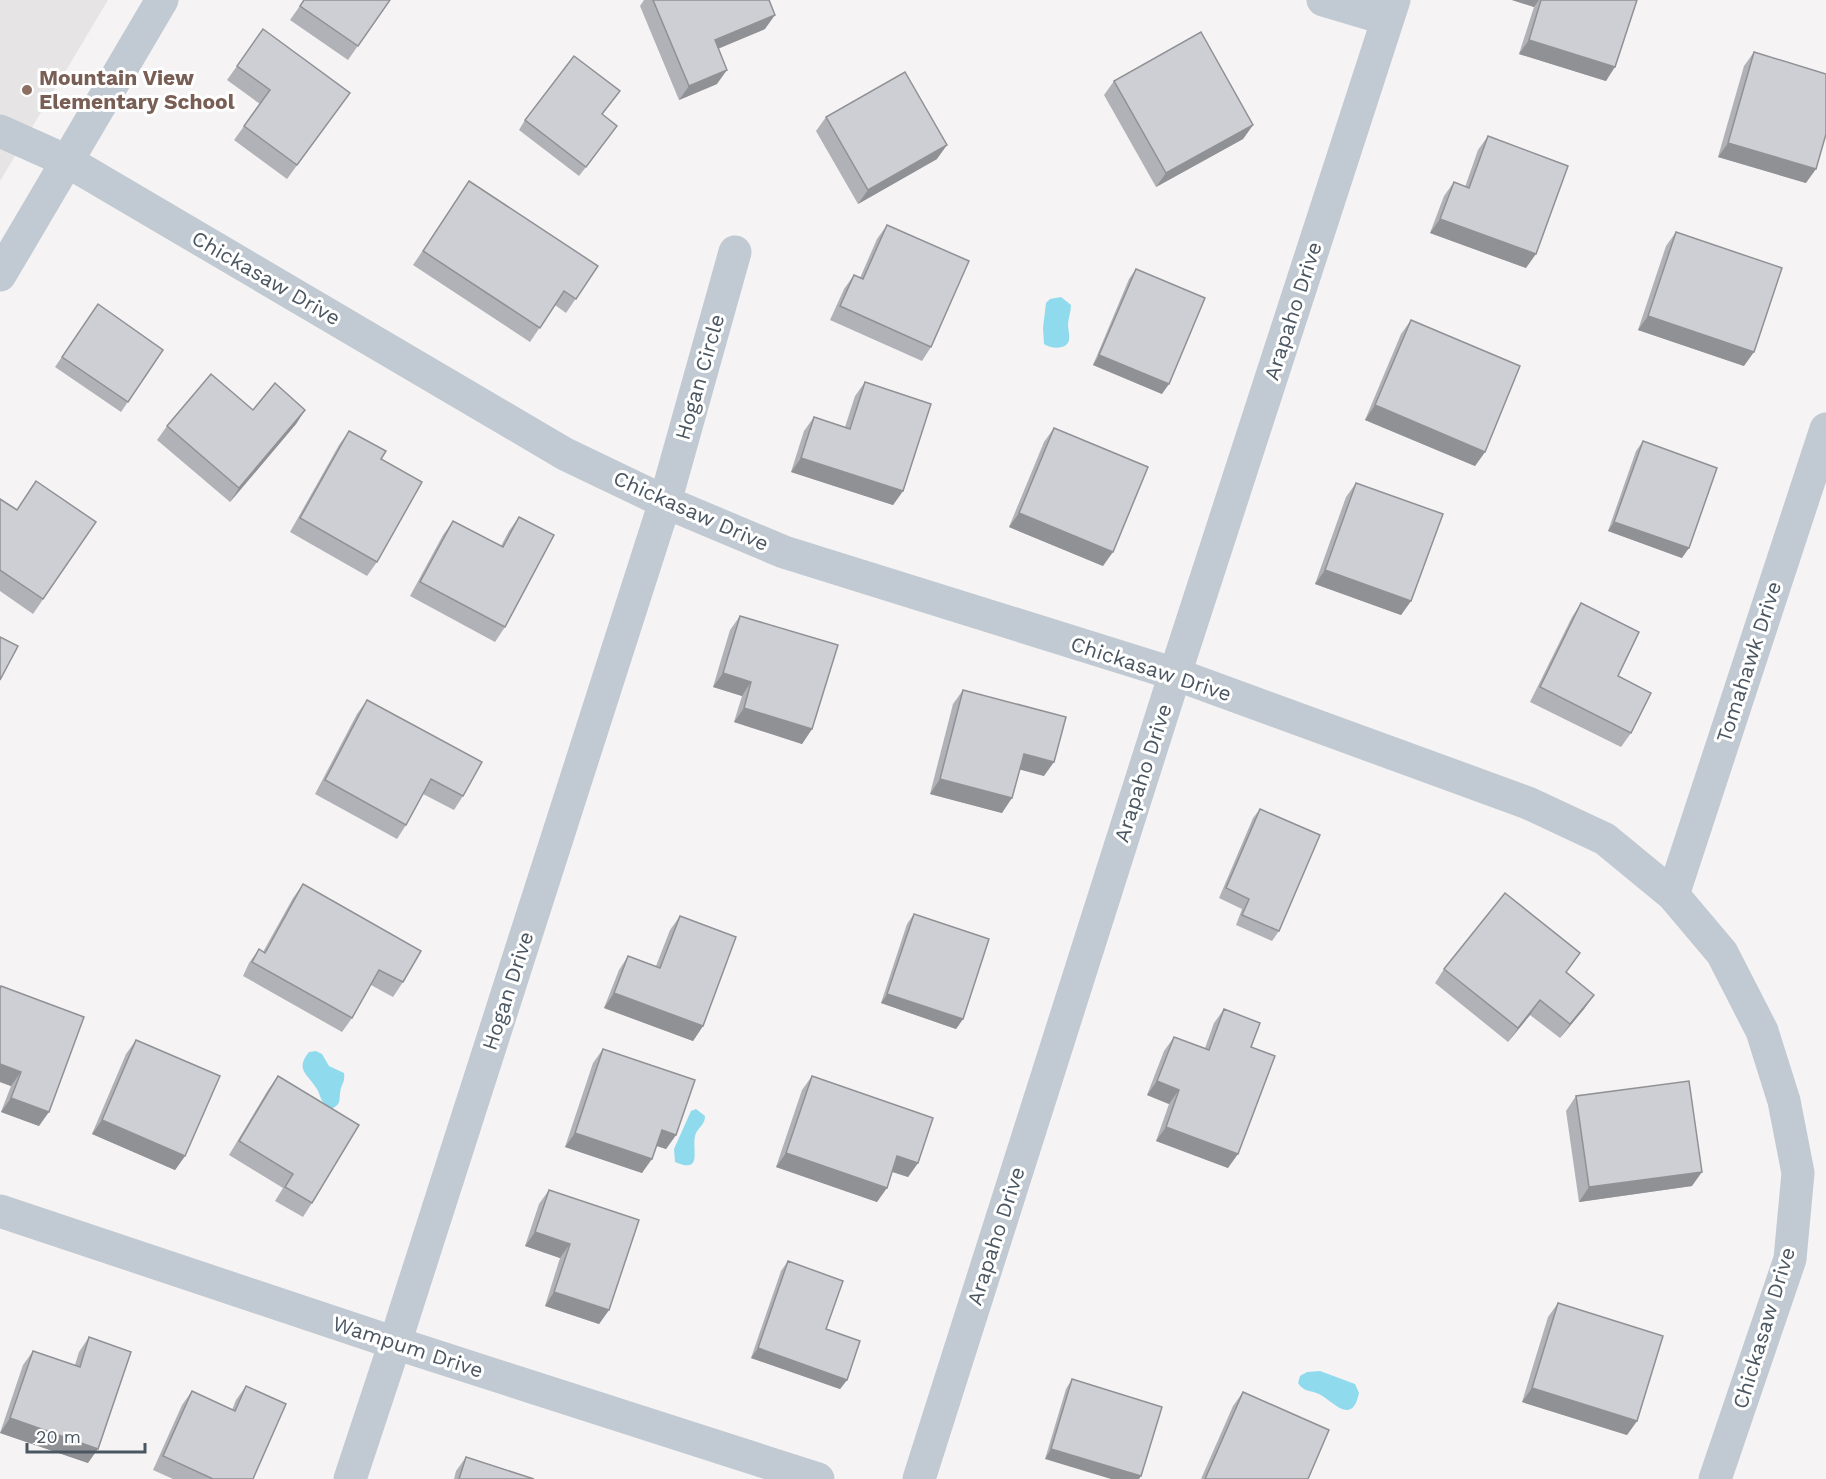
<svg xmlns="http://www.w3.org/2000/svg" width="1826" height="1479" font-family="'Work Sans',sans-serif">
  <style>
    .education { fill: #e6e4e5 }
    .water { fill: #90daee }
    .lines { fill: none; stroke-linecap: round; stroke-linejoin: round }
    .minor { stroke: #c1cad2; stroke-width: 33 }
    .wall { fill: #b0b2b7 }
    .shaded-wall { fill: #909195 }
    .building { fill: #cdcfd5; stroke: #909195; stroke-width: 1.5 }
    .education-dot { fill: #8d6e63; stroke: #fff; stroke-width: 2 }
    .labels { text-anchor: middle; stroke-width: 6; stroke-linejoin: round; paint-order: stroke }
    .education-label { font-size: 21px; font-weight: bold; fill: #785e54; stroke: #fff; text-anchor: start }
    .street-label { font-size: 21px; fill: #4a5661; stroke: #fff }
  </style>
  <rect width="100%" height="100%" fill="#f5f3f3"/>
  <!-- education -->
  <path class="education" d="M 0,0 L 108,0 L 0,181 Z"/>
  <!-- water -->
  <g class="water">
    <path d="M 1061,297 L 1071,305 C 1071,312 1068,318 1068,325 C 1068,329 1070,335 1069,340 C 1067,350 1051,349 1044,344 L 1043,328 L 1046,303 L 1050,299 Z"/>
    <path d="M 316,1051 L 322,1054 L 329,1066 L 344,1073 C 345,1081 343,1082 341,1088 C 338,1099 343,1105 330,1109 C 320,1101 322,1099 317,1089 C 309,1075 294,1070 309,1052 Z"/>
    <path d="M 696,1109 L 705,1116 C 705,1124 700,1126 696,1133 C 690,1147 705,1175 675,1162 L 674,1149 L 691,1111 Z"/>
    <path d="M 1320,1371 L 1355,1384 L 1359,1393 C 1352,1426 1334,1402 1319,1394 C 1310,1390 1304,1392 1298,1383 L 1300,1376 L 1307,1372 Z"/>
  </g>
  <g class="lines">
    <!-- minor -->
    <g class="minor">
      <path d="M 1323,0 L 1387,19"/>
      <path d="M 0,131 L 67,161 L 565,454 L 665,502 L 784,552 L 1175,674 L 1528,803 L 1605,839 L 1673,895 L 1722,953 L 1762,1031 L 1784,1101 L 1798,1173 L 1790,1259 L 1715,1479"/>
      <path d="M 0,275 L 162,0"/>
      <path d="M 1673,895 L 1826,429"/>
      <path d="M 0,1211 L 395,1343 L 818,1479"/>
      <path d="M 350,1479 L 395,1343 L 665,502 L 735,252"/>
      <path d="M 919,1479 L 1175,674 L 1394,0"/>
    </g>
  </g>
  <!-- wall -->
  <g class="wall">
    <path d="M 304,0 L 390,0 L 348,60 L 290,20 Z"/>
    <path d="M 644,0 L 769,0 L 765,29 L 718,49 L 717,84 L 679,100 L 640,6 Z"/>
    <path d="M 1512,0 L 1637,0 L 1606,81 L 1519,54 L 1534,7 Z"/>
    <path d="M 1754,52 L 1806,183 L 1718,157 L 1744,66 Z"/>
    <path d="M 237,66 L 350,93 L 287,179 L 234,140 L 260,104 L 227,80 Z"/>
    <path d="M 1114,81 L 1253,125 L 1243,139 L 1156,187 L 1104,95 Z"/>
    <path d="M 602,115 L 610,136 L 579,176 L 519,130 L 525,120 Z"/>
    <path d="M 826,117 L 937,159 L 858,204 L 816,131 Z"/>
    <path d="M 1488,136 L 1526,268 L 1430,233 L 1444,196 L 1454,182 L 1465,187 L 1478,150 Z"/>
    <path d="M 460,195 L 598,266 L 566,313 L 555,305 L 530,342 L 413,265 Z"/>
    <path d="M 887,225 L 931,347 L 922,361 L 830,320 L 844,289 L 854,275 L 860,278 L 877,239 Z"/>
    <path d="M 1676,232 L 1744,366 L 1638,330 L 1666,246 Z"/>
    <path d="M 1136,269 L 1162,394 L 1093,365 L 1129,279 Z"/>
    <path d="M 98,304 L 163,350 L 121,412 L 55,367 Z"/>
    <path d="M 1411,320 L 1485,452 L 1475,466 L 1365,420 L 1401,334 Z"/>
    <path d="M 865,382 L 903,491 L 893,505 L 791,472 L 804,431 L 814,417 L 845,427 L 855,396 Z"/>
    <path d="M 253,410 L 305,410 L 296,424 L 230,502 L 157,440 L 167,426 Z"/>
    <path d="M 1054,428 L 1103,566 L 1009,527 L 1044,442 Z"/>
    <path d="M 349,431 L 381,459 L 377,562 L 367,576 L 290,532 L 339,445 Z"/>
    <path d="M 1643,441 L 1682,558 L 1608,531 L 1636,451 Z"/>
    <path d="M 1356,483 L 1411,601 L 1401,615 L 1315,584 L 1346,497 Z"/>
    <path d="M 0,499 L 16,510 L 96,522 L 33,614 L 0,591 Z"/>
    <path d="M 519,517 L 505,627 L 495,642 L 410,596 L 443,535 L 453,521 L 501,546 L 509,531 Z"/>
    <path d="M 1581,603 L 1618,676 L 1631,733 L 1621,747 L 1530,702 L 1572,617 Z"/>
    <path d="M 740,616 L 812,729 L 802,744 L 734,722 L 742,696 L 713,687 L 730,630 Z"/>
    <path d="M 963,690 L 1044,776 L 1020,769 L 1002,813 L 930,794 L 953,704 Z"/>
    <path d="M 367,700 L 463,796 L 454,810 L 423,794 L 406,825 L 397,839 L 315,794 L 357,714 Z"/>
    <path d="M 1260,809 L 1279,931 L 1272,941 L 1236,925 L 1242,909 L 1219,898 L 1253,818 Z"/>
    <path d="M 303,884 L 403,982 L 393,997 L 371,985 L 352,1018 L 342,1032 L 243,976 L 249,963 L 259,949 L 263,952 L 293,898 Z"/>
    <path d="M 914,914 L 963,1019 L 956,1029 L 881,1003 L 907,924 Z"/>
    <path d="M 680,916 L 703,1026 L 693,1041 L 604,1008 L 619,970 L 628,956 L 656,966 L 670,930 Z"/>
    <path d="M 1444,969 L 1566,972 L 1594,995 L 1584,1009 L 1560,1038 L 1530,1015 L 1508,1042 L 1435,983 Z"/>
    <path d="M 1,986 L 39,1126 L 1,1112 L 11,1086 L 0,1082 L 0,987 Z"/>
    <path d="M 1224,1009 L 1251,1047 L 1228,1168 L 1156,1141 L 1169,1104 L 1147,1095 L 1164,1051 L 1174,1037 L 1205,1048 L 1214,1023 Z"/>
    <path d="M 136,1040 L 185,1156 L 175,1170 L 92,1134 L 126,1054 Z"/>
    <path d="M 603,1049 L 676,1135 L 666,1149 L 656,1146 L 642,1173 L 565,1147 L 593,1063 Z"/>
    <path d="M 278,1076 L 312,1203 L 303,1217 L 275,1201 L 283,1188 L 229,1155 L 268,1090 Z"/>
    <path d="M 812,1076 L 918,1163 L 908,1177 L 892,1172 L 877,1202 L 776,1167 L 802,1090 Z"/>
    <path d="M 1576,1096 L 1692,1186 L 1579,1202 L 1566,1111 Z"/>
    <path d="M 549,1190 L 609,1310 L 599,1324 L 545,1306 L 560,1258 L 525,1246 L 539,1204 Z"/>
    <path d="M 788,1261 L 826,1329 L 847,1380 L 840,1389 L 751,1358 L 781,1271 Z"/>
    <path d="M 1558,1303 L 1637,1421 L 1627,1435 L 1522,1402 L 1548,1317 Z"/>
    <path d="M 89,1337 L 88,1463 L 0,1433 L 23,1365 L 33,1351 L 75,1365 L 79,1352 Z"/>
    <path d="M 1072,1379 L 1162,1407 L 1045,1459 L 1066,1389 Z"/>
    <path d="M 246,1386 L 253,1479 L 173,1479 L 153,1470 L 182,1405 L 192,1391 L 232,1410 L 236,1400 Z"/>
    <path d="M 1243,1392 L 1308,1479 L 1201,1479 L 1233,1406 Z"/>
    <path d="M 466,1457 L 534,1479 L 454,1479 L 456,1471 Z"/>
  </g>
  <!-- shaded-wall -->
  <g class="shaded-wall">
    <path d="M 1512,0 L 1539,0 L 1534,7 Z"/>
    <path d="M 775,15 L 765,29 L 705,54 L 715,40 Z"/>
    <path d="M 1529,40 L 1615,67 L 1606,81 L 1519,54 Z"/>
    <path d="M 727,70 L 717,84 L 679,100 L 689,86 Z"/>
    <path d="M 1253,125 L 1243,139 L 1156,187 L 1166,173 Z"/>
    <path d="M 1728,143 L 1816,169 L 1806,183 L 1718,157 Z"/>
    <path d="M 947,145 L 937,159 L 858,204 L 868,190 Z"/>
    <path d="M 1440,219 L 1536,254 L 1526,268 L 1430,233 Z"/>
    <path d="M 1648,316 L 1754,352 L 1744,366 L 1638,330 Z"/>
    <path d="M 1099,355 L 1169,384 L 1162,394 L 1093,365 Z"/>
    <path d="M 1375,405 L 1485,452 L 1475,466 L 1365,420 Z"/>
    <path d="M 305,410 L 296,424 L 230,502 L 239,488 Z"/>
    <path d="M 801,458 L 903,491 L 893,505 L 791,472 Z"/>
    <path d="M 1019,513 L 1113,552 L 1103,566 L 1009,527 Z"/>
    <path d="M 1614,522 L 1689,548 L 1682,558 L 1608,531 Z"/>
    <path d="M 1325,570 L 1411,601 L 1401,615 L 1315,584 Z"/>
    <path d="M 723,673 L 751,682 L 742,696 L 713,687 Z"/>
    <path d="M 744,708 L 812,729 L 802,744 L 734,722 Z"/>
    <path d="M 1024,754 L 1054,762 L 1044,776 L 1014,768 Z"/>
    <path d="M 940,779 L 1012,798 L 1002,813 L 930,794 Z"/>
    <path d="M 614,993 L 703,1026 L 693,1041 L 604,1008 Z"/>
    <path d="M 887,994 L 963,1019 L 956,1029 L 881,1003 Z"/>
    <path d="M 1594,995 L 1584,1009 L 1560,1038 L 1570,1024 Z"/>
    <path d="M 1540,1000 L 1530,1015 L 1508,1042 L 1518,1028 Z"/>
    <path d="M 0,1064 L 21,1072 L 11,1086 L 0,1082 Z"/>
    <path d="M 1157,1081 L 1179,1090 L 1169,1104 L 1147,1095 Z"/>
    <path d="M 11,1098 L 49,1112 L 39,1126 L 1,1112 Z"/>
    <path d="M 102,1120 L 185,1156 L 175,1170 L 92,1134 Z"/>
    <path d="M 1166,1127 L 1238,1154 L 1228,1168 L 1156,1141 Z"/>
    <path d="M 662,1130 L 676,1135 L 666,1149 L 652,1144 Z"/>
    <path d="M 575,1133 L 652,1159 L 642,1173 L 565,1147 Z"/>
    <path d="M 786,1153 L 887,1188 L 877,1202 L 776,1167 Z"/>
    <path d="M 897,1156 L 918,1163 L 908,1177 L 887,1170 Z"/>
    <path d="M 1702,1172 L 1692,1186 L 1579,1202 L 1589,1187 Z"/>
    <path d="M 535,1232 L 570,1244 L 560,1258 L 525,1246 Z"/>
    <path d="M 554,1292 L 609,1310 L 599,1324 L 545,1306 Z"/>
    <path d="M 758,1348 L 847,1380 L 840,1389 L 751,1358 Z"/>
    <path d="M 1532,1388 L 1637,1421 L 1627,1435 L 1522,1402 Z"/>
    <path d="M 10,1418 L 98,1449 L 88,1463 L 0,1433 Z"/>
    <path d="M 1051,1449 L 1141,1476 L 1139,1479 L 1111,1479 L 1045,1459 Z"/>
  </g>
  <!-- building -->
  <g class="building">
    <path d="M 304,0 L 390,0 L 358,46 L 300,6 Z"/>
    <path d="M 653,0 L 769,0 L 775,15 L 715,40 L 727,70 L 689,86 Z"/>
    <path d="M 1541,0 L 1637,0 L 1615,67 L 1529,40 Z"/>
    <path d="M 263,29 L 350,93 L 297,165 L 244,126 L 270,90 L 237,66 Z"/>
    <path d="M 1201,32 L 1253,125 L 1166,173 L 1114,81 Z"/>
    <path d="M 1754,52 L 1826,74 L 1826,134 L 1816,169 L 1728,143 Z"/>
    <path d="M 574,56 L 620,91 L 602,114 L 617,126 L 586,167 L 525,120 Z"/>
    <path d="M 905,72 L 947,145 L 868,190 L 826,117 Z"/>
    <path d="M 1488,136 L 1568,166 L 1536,254 L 1440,219 L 1454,182 L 1469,188 Z"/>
    <path d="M 469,181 L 598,266 L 576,299 L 564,291 L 540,328 L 423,251 Z"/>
    <path d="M 887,225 L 969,261 L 931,347 L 840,306 L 854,275 L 863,279 Z"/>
    <path d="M 1676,232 L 1782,268 L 1754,352 L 1648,316 Z"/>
    <path d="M 1136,269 L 1205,298 L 1169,384 L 1099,355 Z"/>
    <path d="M 98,304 L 163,350 L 128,402 L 62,357 Z"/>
    <path d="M 1411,320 L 1520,366 L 1485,452 L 1375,405 Z"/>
    <path d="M 211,374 L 253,410 L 275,383 L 305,410 L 239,488 L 167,426 Z"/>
    <path d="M 865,382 L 931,404 L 903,491 L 801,458 L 814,417 L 850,429 Z"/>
    <path d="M 1054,428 L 1148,467 L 1113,552 L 1019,513 Z"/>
    <path d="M 349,431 L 386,451 L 381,459 L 422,482 L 377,562 L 300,518 Z"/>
    <path d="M 1643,441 L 1717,468 L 1689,548 L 1614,522 Z"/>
    <path d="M 36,481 L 96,522 L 43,599 L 0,570 L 0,499 L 17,510 Z"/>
    <path d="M 1356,483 L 1443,514 L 1411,601 L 1325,570 Z"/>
    <path d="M 519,517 L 554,535 L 505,627 L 420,582 L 453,521 L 503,547 Z"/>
    <path d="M 1581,603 L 1639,632 L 1618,676 L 1651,693 L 1631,733 L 1540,687 Z"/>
    <path d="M 740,616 L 838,645 L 812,729 L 744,708 L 751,682 L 723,673 Z"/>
    <path d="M 0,637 L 18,646 L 0,680 Z"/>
    <path d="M 963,690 L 1066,717 L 1054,762 L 1024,754 L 1012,798 L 940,779 Z"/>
    <path d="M 367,700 L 482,762 L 463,796 L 431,779 L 406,825 L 325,780 Z"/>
    <path d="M 1260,809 L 1320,835 L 1279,931 L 1242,915 L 1249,899 L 1226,888 Z"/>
    <path d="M 303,884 L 421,951 L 403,982 L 379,970 L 352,1018 L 252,962 L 259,949 L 265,953 Z"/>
    <path d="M 1505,893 L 1580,953 L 1566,972 L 1594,995 L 1570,1024 L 1540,1000 L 1518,1028 L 1444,969 Z"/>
    <path d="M 914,914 L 989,939 L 963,1019 L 887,994 Z"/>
    <path d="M 680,916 L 736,937 L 703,1026 L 614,993 L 628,956 L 660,968 Z"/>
    <path d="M 1,986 L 84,1017 L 49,1112 L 11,1098 L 21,1072 L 0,1064 L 0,989 Z"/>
    <path d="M 1224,1009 L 1260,1023 L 1251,1047 L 1275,1056 L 1238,1154 L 1166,1127 L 1179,1090 L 1157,1081 L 1174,1037 L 1209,1050 Z"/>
    <path d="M 136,1040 L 220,1076 L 185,1156 L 102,1120 Z"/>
    <path d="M 603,1049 L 695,1080 L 676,1135 L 662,1130 L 652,1159 L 575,1133 Z"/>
    <path d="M 278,1076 L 359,1125 L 312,1203 L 285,1187 L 293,1174 L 239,1141 Z"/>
    <path d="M 812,1076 L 933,1118 L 918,1163 L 897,1156 L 887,1188 L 786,1153 Z"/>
    <path d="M 1689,1081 L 1702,1172 L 1589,1187 L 1576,1096 Z"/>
    <path d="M 549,1190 L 639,1220 L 609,1310 L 554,1292 L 570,1244 L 535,1232 Z"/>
    <path d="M 788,1261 L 843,1281 L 826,1329 L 860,1341 L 847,1380 L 758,1348 Z"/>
    <path d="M 1558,1303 L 1663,1336 L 1637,1421 L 1532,1388 Z"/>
    <path d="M 89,1337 L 131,1352 L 98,1449 L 10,1418 L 33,1351 L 80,1367 Z"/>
    <path d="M 1072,1379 L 1162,1407 L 1141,1476 L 1051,1449 Z"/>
    <path d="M 246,1386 L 286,1404 L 253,1479 L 213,1479 L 163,1456 L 192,1391 L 235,1411 Z"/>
    <path d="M 1243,1392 L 1329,1430 L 1308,1479 L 1205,1479 Z"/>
    <path d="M 466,1457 L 534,1479 L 459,1479 Z"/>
  </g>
  <!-- markers -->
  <circle class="education-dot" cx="27" cy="90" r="6"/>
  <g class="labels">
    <!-- education labels -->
    <g class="education-label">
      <text x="39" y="85">Mountain View<tspan x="39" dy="24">Elementary School</tspan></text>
    </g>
    <!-- street labels -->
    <g class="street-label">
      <text transform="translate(266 278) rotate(30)" y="7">Chickasaw Drive</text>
      <text transform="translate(1293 311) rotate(-72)" y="7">Arapaho Drive</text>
      <text transform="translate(700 377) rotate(-74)" y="7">Hogan Circle</text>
      <text transform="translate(691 511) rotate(24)" y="7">Chickasaw Drive</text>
      <text transform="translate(1749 662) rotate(-72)" y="7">Tomahawk Drive</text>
      <text transform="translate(1151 669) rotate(18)" y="7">Chickasaw Drive</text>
      <text transform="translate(1143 773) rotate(-72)" y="7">Arapaho Drive</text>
      <text transform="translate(508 991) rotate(-72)" y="7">Hogan Drive</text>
      <text transform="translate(996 1236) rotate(-72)" y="7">Arapaho Drive</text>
      <text transform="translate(1764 1328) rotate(-73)" y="7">Chickasaw Drive</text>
      <text transform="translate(408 1347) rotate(18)" y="7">Wampum Drive</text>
    </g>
  </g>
  <!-- scale -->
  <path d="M27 1443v9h118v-9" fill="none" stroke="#4a5661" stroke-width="3"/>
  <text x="36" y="1443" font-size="18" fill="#4a5661" stroke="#ffffff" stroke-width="4.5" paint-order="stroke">20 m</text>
</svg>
